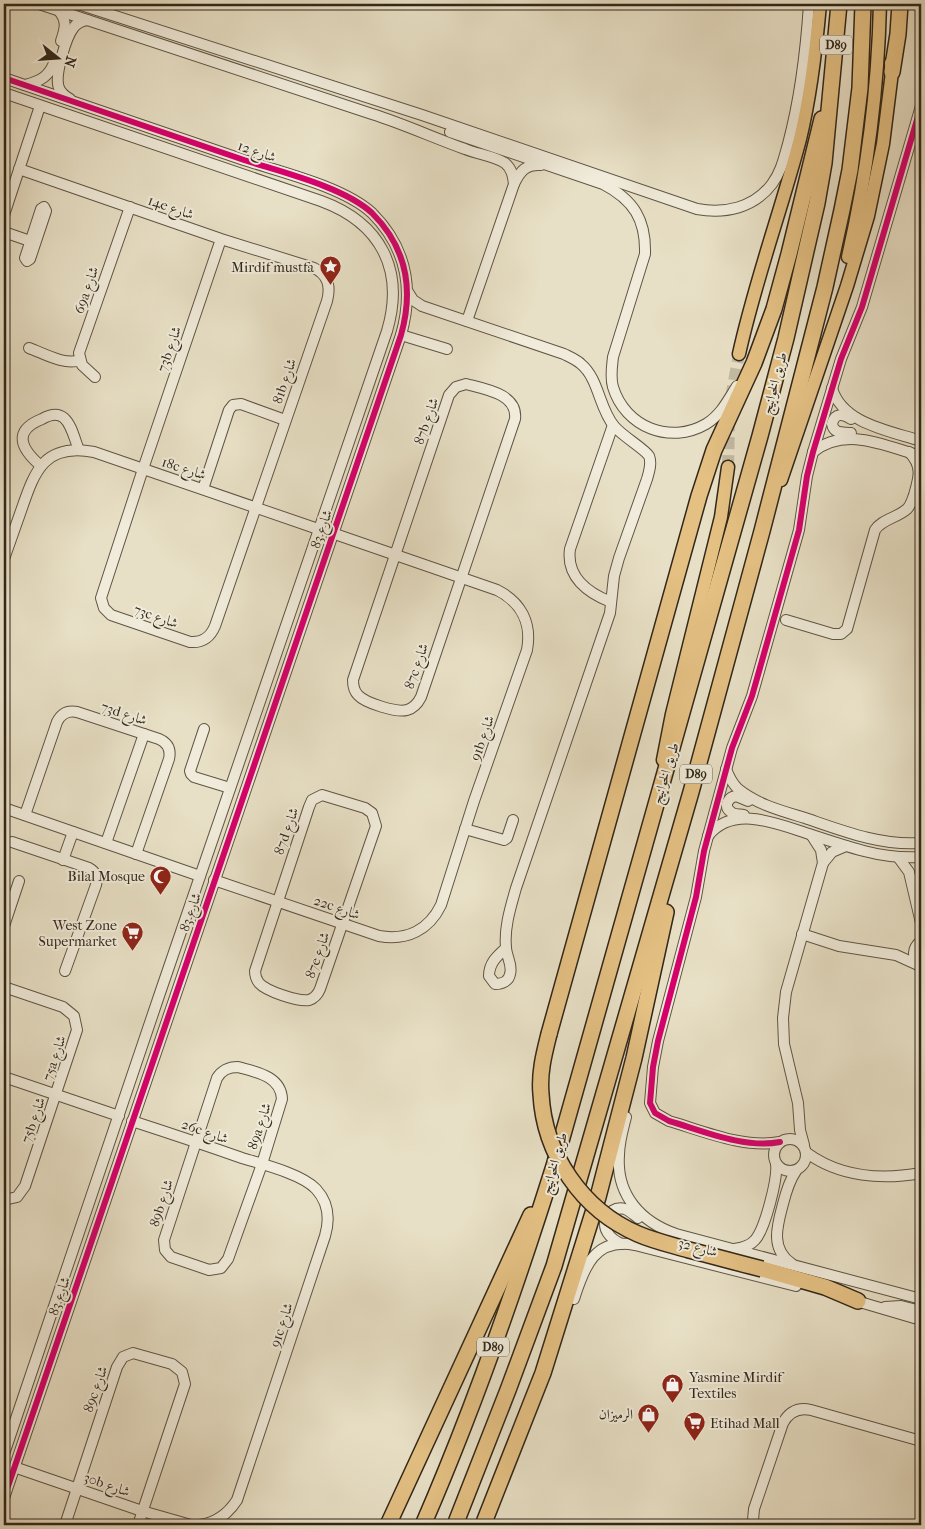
<svg xmlns="http://www.w3.org/2000/svg" width="925" height="1529" font-family="'IM FELL French Canon',Amiri,serif">
  <style>
    .lines { fill: none; stroke-linecap: round; stroke-linejoin: round }
    .major-tunnel { stroke: #c3bba4; stroke-width: 12; stroke-dasharray: 12 6; stroke-linecap: butt }
    .minor-casing { stroke: #5f5545; stroke-width: 12 }
    .major-casing { stroke: #31271a; stroke-width: 15 }
    .highway-casing { stroke: #31271a; stroke-width: 18 }
    .minor { stroke: #f0ebda; stroke-width: 10 }
    .major { stroke: #e4c083; stroke-width: 12 }
    .highway { stroke: #e4c083; stroke-width: 15 }
    .highway-bridge-casing { stroke: #31271a; stroke-width: 18; stroke-linecap: butt }
    .highway-bridge { stroke: #e4c083; stroke-width: 15 }
    .cycleway-casing { stroke: #f0ebda; stroke-width: 9 }
    .cycleway { stroke: #d6006c; stroke-width: 6 }
    .labels { text-anchor: middle; stroke-width: 4; stroke-linejoin: round; paint-order: stroke }
    .shield { fill: #f0ebda; stroke: #6a6254; stroke-width: 1 }
    .shield-label { font-size: 12px; font-weight: bold; fill: #31271a }
    .street-label { font-size: 14px; fill: #31271a; stroke: #f0ebda }
    .poi-label { font-size: 14px; fill: #31271a; stroke: #f0ebda; text-anchor: end }
  </style>
  <rect width="100%" height="100%" fill="#e8e0c6"/>
  <filter id="stains"><feTurbulence type="fractalNoise" baseFrequency=".004" numOctaves="4"/><feColorMatrix values="0 0 0 0 .2 0 0 0 0 .09 0 0 0 0 .02 0 0 0 .5 -.17"/></filter>
  <radialGradient id="worn" r=".72"><stop offset=".6" stop-color="#630" stop-opacity="0"/><stop offset="1" stop-color="#630" stop-opacity=".3"/></radialGradient>
  <g class="lines">
    <!-- major-tunnel -->
    <g class="major-tunnel">
      <path d="M 731,398 L 739,354"/>
      <path d="M 728,467 L 729,420"/>
    </g>
    <defs>
      <g id="minor">
        <path d="M 39,4 L 372,114 C 404,124 434,138 465,149 C 477,154 494,156 505,163 C 512,169 513,176 514,184"/>
        <path d="M 78,4 L 422,115 L 697,209 C 725,214 754,208 772,184 C 781,172 784,158 788,144 C 800,99 806,51 809,4"/>
        <path d="M 58,10 C 68,21 65,29 61,41"/>
        <path d="M 4,78 C 84,106 164,133 244,160 C 281,172 344,187 372,213 C 407,248 414,289 401,335 L 4,1498"/>
        <path d="M 25,85 C 41,81 50,76 55,60"/>
        <path d="M 4,93 L 321,201 C 381,223 405,270 387,331 L 160,993 L 4,1454"/>
        <path d="M 70,99 C 65,96 61,93 59,88 C 54,76 66,37 74,27 C 77,23 82,21 87,20"/>
        <path d="M 450,132 L 603,184 C 634,200 646,220 645,254 L 613,357 C 612,367 610,377 613,387 C 625,427 670,445 706,424 C 721,415 728,400 737,386"/>
        <path d="M 19,169 L 221,239 L 314,268 C 328,275 331,286 327,301 L 215,626 C 210,638 202,643 190,642 L 111,615 L 104,608 L 101,598 L 143,469 L 221,239"/>
        <path d="M 44,207 L 46,211 L 30,259 L 27,261 L 25,258 L 41,209 Z"/>
        <path d="M 4,215 L 40,106"/>
        <path d="M 4,232 L 30,241"/>
        <path d="M 408,292 L 413,300 L 422,306 L 564,354 C 570,357 577,360 581,364 C 599,379 599,408 614,426 C 622,436 645,449 649,456 C 652,463 649,472 647,479 L 619,558 L 614,576 L 610,613 L 516,888 C 511,906 504,927 506,947 C 506,956 513,965 510,974 C 509,981 502,984 495,984 L 489,976 C 489,963 497,956 506,948"/>
        <path d="M 467,321 L 514,184 C 520,171 526,164 541,165"/>
        <path d="M 401,335 L 447,349"/>
        <path d="M 29,348 C 43,353 65,366 80,360"/>
        <path d="M 95,377 L 82,365 L 79,353 L 130,207"/>
        <path d="M 466,384 C 485,389 518,394 515,419 L 421,697 C 418,703 414,708 407,710 C 397,713 365,703 358,695 C 354,691 353,686 353,680 L 449,395 L 456,387 Z"/>
        <path d="M 4,387 L 4,395"/>
        <path d="M 832,388 C 842,424 891,431 921,441"/>
        <path d="M 851,433 C 842,432 834,434 832,424 C 835,412 843,414 851,419"/>
        <path d="M 813,452 C 844,427 881,444 914,454"/>
        <path d="M 41,466 C 21,449 12,431 42,419 C 49,415 57,412 64,418 C 72,425 75,441 79,450"/>
        <path d="M 203,489 L 229,410 L 233,405 L 241,404 L 285,420"/>
        <path d="M 4,559 C 10,542 16,525 22,508 C 35,470 45,443 94,452 L 318,529"/>
        <path d="M 611,602 C 588,593 566,577 570,549 L 613,425"/>
        <path d="M 786,620 L 833,634 L 841,634 L 847,629 L 875,530 C 882,519 897,518 907,509 C 911,505 912,500 914,495 C 919,478 923,466 909,452"/>
        <path d="M 204,729 L 190,771 L 191,774 L 194,777 L 230,788"/>
        <path d="M 726,769 C 729,777 732,783 738,789 C 758,805 782,811 805,818 C 843,831 881,846 921,843"/>
        <path d="M 322,795 L 365,808 L 372,813 L 376,826 L 320,989 C 318,994 315,998 309,1000 C 298,1002 266,991 259,983 C 256,979 255,976 255,971 L 309,807 L 312,800 Z"/>
        <path d="M 4,808 L 200,876"/>
        <path d="M 25,815 L 57,722 C 61,714 67,710 77,712 L 159,739 C 168,743 171,750 169,759 L 136,854"/>
        <path d="M 744,815 C 740,814 734,815 731,812 C 722,806 729,797 736,796 L 748,801"/>
        <path d="M 465,829 L 504,840 L 507,838 L 513,820"/>
        <path d="M 708,836 C 733,804 778,824 809,834 C 827,840 845,846 864,851 C 883,856 902,858 921,857"/>
        <path d="M 12,842 L 89,868 C 96,872 98,877 96,885 L 65,971"/>
        <path d="M 106,843 L 144,734"/>
        <path d="M 898,857 L 909,872 L 921,923"/>
        <path d="M 63,860 L 73,832"/>
        <path d="M 823,863 L 832,852 L 846,846"/>
        <path d="M 214,880 L 379,936 C 407,941 429,930 441,905 L 474,801 L 527,650 C 532,623 521,602 497,590 L 332,533 L 330,529"/>
        <path d="M 4,926 L 19,881"/>
        <path d="M 802,934 L 839,946 L 896,955 L 918,965"/>
        <path d="M 919,966 C 912,957 912,948 921,941"/>
        <path d="M 4,987 L 63,1007 L 74,1016 L 77,1030 L 25,1186 L 17,1197 L 4,1200"/>
        <path d="M 238,1067 C 256,1072 281,1076 282,1099 L 262,1164 L 228,1259 L 221,1268 L 209,1270 L 171,1257 L 165,1250 L 164,1240 L 217,1078 C 222,1070 228,1067 238,1067 Z"/>
        <path d="M 4,1077 L 119,1116"/>
        <path d="M 626,1117 C 623,1129 619,1142 619,1155 C 616,1195 641,1222 676,1234 L 921,1299"/>
        <path d="M 132,1121 C 169,1133 205,1145 242,1158 C 262,1164 302,1174 316,1189 C 328,1202 330,1219 325,1236 L 237,1500 C 228,1514 216,1523 199,1525"/>
        <circle cx="790" cy="1155" r="16"/>
        <path d="M 780,1142 C 745,1149 703,1131 669,1121 L 655,1113 L 650,1103 L 653,1067 L 658,1041 L 696,897 L 704,851 L 732,748 L 752,696 L 799,530 L 807,476 L 813,452 L 841,359 L 862,307 L 921,106"/>
        <path d="M 804,1145 L 800,1130 L 798,1103 L 784,1044 L 783,1018 L 786,992 L 823,863 L 821,850 L 812,836"/>
        <path d="M 807,1153 C 840,1177 882,1180 921,1173"/>
        <path d="M 622,1244 C 593,1232 606,1204 625,1209 C 630,1211 634,1215 638,1218"/>
        <path d="M 734,1249 C 742,1248 750,1246 755,1240 C 765,1229 778,1178 776,1164"/>
        <path d="M 792,1264 C 770,1249 777,1226 783,1204 C 786,1192 789,1181 796,1171"/>
        <path d="M 574,1299 C 584,1267 595,1237 635,1245 L 796,1286"/>
        <path d="M 853,1300 L 921,1320"/>
        <path d="M 885,1307 L 901,1306 L 921,1311"/>
        <path d="M 14,1467 L 142,1511 L 191,1525"/>
        <path d="M 65,1525 L 117,1367 L 123,1357 L 133,1353 L 172,1364 L 182,1372 L 185,1384 L 138,1525"/>
        <path d="M 754,1525 L 753,1520 L 754,1509 L 783,1423 C 789,1412 798,1407 811,1410 L 921,1441"/>
        <path d="M 921,1525 L 921,1524"/>
      </g>
      <g id="major">
        <path d="M 848,257 C 867,174 878,89 880,4"/>
        <path d="M 739,354 C 755,281 781,211 800,139 C 811,94 816,49 820,4"/>
        <path d="M 781,480 L 847,286 L 868,216 L 883,144 L 892,72 L 891,63"/>
        <path d="M 663,760 L 672,714 L 721,517 L 728,467"/>
      </g>
      <g id="highway">
        <path d="M 892,72 L 898,34 L 900,4"/>
        <path d="M 549,1034 L 699,496 L 714,450 L 754,363 L 774,309 L 789,254 L 822,119"/>
        <path d="M 762,1269 L 825,1287 L 858,1301"/>
        <path d="M 388,1525 L 531,1215"/>
        <path d="M 423,1525 C 474,1408 516,1287 554,1166 L 760,436 L 786,338 L 817,203 L 824,163 L 839,4"/>
        <path d="M 455,1525 L 508,1390 L 554,1266 L 691,792 L 762,531 L 825,287 L 842,210 L 850,170 L 860,88 L 863,4"/>
        <path d="M 483,1525 L 543,1373 L 598,1197 L 634,1058 L 666,912"/>
      </g>
    </defs>
    <!-- minor casing -->
    <use href="#minor" class="minor-casing"/>
    <!-- major casing -->
    <use href="#major" class="major-casing"/>
    <!-- highway casing -->
    <use href="#highway" class="highway-casing"/>
    <!-- minor -->
    <use href="#minor" class="minor"/>
    <!-- major -->
    <use href="#major" class="major"/>
    <!-- highway -->
    <use href="#highway" class="highway"/>
    <defs>
      <path id="highway-bridge" d="M 549,1034 C 544,1054 539,1073 541,1094 C 544,1154 582,1210 638,1234 C 654,1241 672,1245 689,1250 C 713,1256 738,1263 762,1269"/>
    </defs>
    <!-- highway-bridge casing -->
    <use href="#highway-bridge" class="highway-bridge-casing"/>
    <!-- highway-bridge -->
    <use href="#highway-bridge" class="highway-bridge"/>
    <defs>
      <g id="cycleway">
        <path d="M 4,78 C 84,106 164,133 244,160 C 281,172 344,187 372,213 C 407,248 414,289 401,335 L 4,1498"/>
        <path d="M 780,1142 C 745,1149 703,1131 669,1121 L 655,1113 L 650,1103 L 653,1067 L 658,1041 L 696,897 L 704,851 L 732,748 L 752,696 L 799,530 L 807,476 L 813,452 L 841,359 L 862,307 L 921,106"/>
      </g>
    </defs>
    <!-- cycleway casing -->
    <use href="#cycleway" class="cycleway-casing"/>
    <!-- cycleway -->
    <use href="#cycleway" class="cycleway"/>
  </g>
  <!-- icons -->
  <defs>
    <symbol id="sight-pin" viewBox="-11 -11 22 30"><path d="M0 17L-7.5 6A9.5 9.5 0 1 1 7.5 6Z" fill="#8f2418" stroke="#f0ebda"/><path d="M0-6L1.8-2.2L6-1.7L2.9 1.2L3.7 5.4L0 3.3L-3.7 5.4L-2.9 1.2L-6-1.7L-1.8-2.2Z" fill="#fff"/></symbol>
    <symbol id="mosque-pin" viewBox="-11 -11 22 30"><path d="M0 17L-7.5 6A9.5 9.5 0 1 1 7.5 6Z" fill="#8f2418" stroke="#f0ebda"/><path d="M3.5-4.9A6 6 0 1 0 3.5 4.9A5 5 0 1 1 3.5-4.9Z" fill="#fff"/></symbol>
    <symbol id="supermarket-pin" viewBox="-11 -11 22 30"><path d="M0 17L-7.5 6A9.5 9.5 0 1 1 7.5 6Z" fill="#8f2418" stroke="#f0ebda"/><path d="M-6-5.5h2.5l.6 2H6L4.5 2H-2.5L-4.4-4H-6ZM-1.5 3.2a1.3 1.3 0 1 0 .1 0ZM3 3.2a1.3 1.3 0 1 0 .1 0Z" fill="#fff"/></symbol>
    <symbol id="shop-pin" viewBox="-11 -11 22 30"><path d="M0 17L-7.5 6A9.5 9.5 0 1 1 7.5 6Z" fill="#8f2418" stroke="#f0ebda"/><path d="M-5-2.5h2.3a2.7 3.5 0 0 1 5.4 0H5L5.5 6h-11ZM-1.5-2.5h3a1.5 2.3 0 0 0-3 0Z" fill="#fff"/></symbol>
  </defs>
  <g fill-rule="evenodd">
    <use href="#sight-pin" x="318" y="254" width="25" height="34"/>
    <use href="#mosque-pin" x="148" y="864" width="25" height="34"/>
    <use href="#supermarket-pin" x="120" y="920" width="25" height="34"/>
    <use href="#shop-pin" x="660" y="1372" width="25" height="34"/>
    <use href="#shop-pin" x="636" y="1402" width="25" height="34"/>
    <use href="#supermarket-pin" x="682" y="1410" width="25" height="34"/>
  </g>
  <g class="labels">
    <!-- shield labels -->
    <g class="shield">
      <rect x="820" y="35.5" width="32" height="19" rx="4"/>
      <rect x="680" y="764.5" width="32" height="19" rx="4"/>
      <rect x="477" y="1337.5" width="32" height="19" rx="4"/>
    </g>
    <g class="shield-label">
      <text x="836" y="49">D89</text>
      <text x="696" y="778">D89</text>
      <text x="493" y="1351">D89</text>
    </g>
    <!-- street labels -->
    <g class="street-label">
      <text transform="translate(257 151) rotate(19)" y="5">شارع 12</text>
      <text transform="translate(171 207) rotate(19)" y="5">14e شارع</text>
      <text transform="translate(86 290) rotate(-71)" y="5">69a شارع</text>
      <text transform="translate(169 349) rotate(-71)" y="5">73b شارع</text>
      <text transform="translate(284 381) rotate(-71)" y="5">81b شارع</text>
      <text transform="translate(774 383) rotate(-75)" y="5">طريق الخوانيج</text>
      <text transform="translate(426 421) rotate(-71)" y="5">87b شارع</text>
      <text transform="translate(184 468) rotate(18)" y="5">18c شارع</text>
      <text transform="translate(321 529) rotate(-71)" y="5">شارع 83</text>
      <text transform="translate(156 616) rotate(19)" y="5">73c شارع</text>
      <text transform="translate(416 666) rotate(-71)" y="5">87c شارع</text>
      <text transform="translate(124 713) rotate(18)" y="5">73d شارع</text>
      <text transform="translate(482 738) rotate(-71)" y="5">91b شارع</text>
      <text transform="translate(665 773) rotate(-73)" y="5">طريق الخوانيج</text>
      <text transform="translate(286 831) rotate(-71)" y="5">87d شارع</text>
      <text transform="translate(337 907) rotate(19)" y="5">22c شارع</text>
      <text transform="translate(190 912) rotate(-71)" y="5">شارع 83</text>
      <text transform="translate(317 955) rotate(-71)" y="5">87e شارع</text>
      <text transform="translate(54 1058) rotate(-72)" y="5">75a شارع</text>
      <text transform="translate(33 1120) rotate(-71)" y="5">75b شارع</text>
      <text transform="translate(259 1126) rotate(-72)" y="5">89a شارع</text>
      <text transform="translate(205 1131) rotate(19)" y="5">26c شارع</text>
      <text transform="translate(554 1163) rotate(-74)" y="5">طريق الخوانيج</text>
      <text transform="translate(161 1203) rotate(-72)" y="5">89b شارع</text>
      <text transform="translate(698 1247) rotate(14)" y="5">شارع 32</text>
      <text transform="translate(59 1296) rotate(-71)" y="5">شارع 83</text>
      <text transform="translate(281 1325) rotate(-72)" y="5">91c شارع</text>
      <text transform="translate(95 1389) rotate(-71)" y="5">89c شارع</text>
      <text transform="translate(107 1484) rotate(19)" y="5">30b شارع</text>
    </g>
    <!-- poi labels -->
    <g class="poi-label">
      <text x="314" y="272">Mirdif mustfa</text>
      <text x="145" y="881">Bilal Mosque</text>
      <text x="117" y="930">West Zone<tspan x="117" dy="16">Supermarket</tspan></text>
      <text x="689" y="1382" text-anchor="start">Yasmine Mirdif<tspan x="689" dy="16">Textiles</tspan></text>
      <text x="633" y="1419">الرميزان</text>
      <text x="710" y="1428" text-anchor="start">Etihad Mall</text>
    </g>
  </g>
  <!-- margin -->
  <rect width="925" height="1529" fill="none" stroke="#e8e0c6" stroke-width="20"/>
  <rect x="5" y="5" width="915" height="1519" fill="none" stroke="#31271a" stroke-width="2.5"/>
  <rect x="10" y="10" width="905" height="1509" fill="none" stroke="#31271a"/>
  <!-- north arrow -->
  <g transform="translate(58 58) rotate(107)" stroke="#f0ebda" stroke-width="4" paint-order="stroke">
  <path d="M0-4L9 19L0 12L-9 19Z" fill="#31271a"/>
  <text y="-8" font-size="14" font-weight="bold" text-anchor="middle" fill="#31271a">N</text>
  </g>
  <rect width="100%" height="100%" filter="url(#stains)"/>
  <rect width="100%" height="100%" fill="url(#worn)"/>
</svg>
